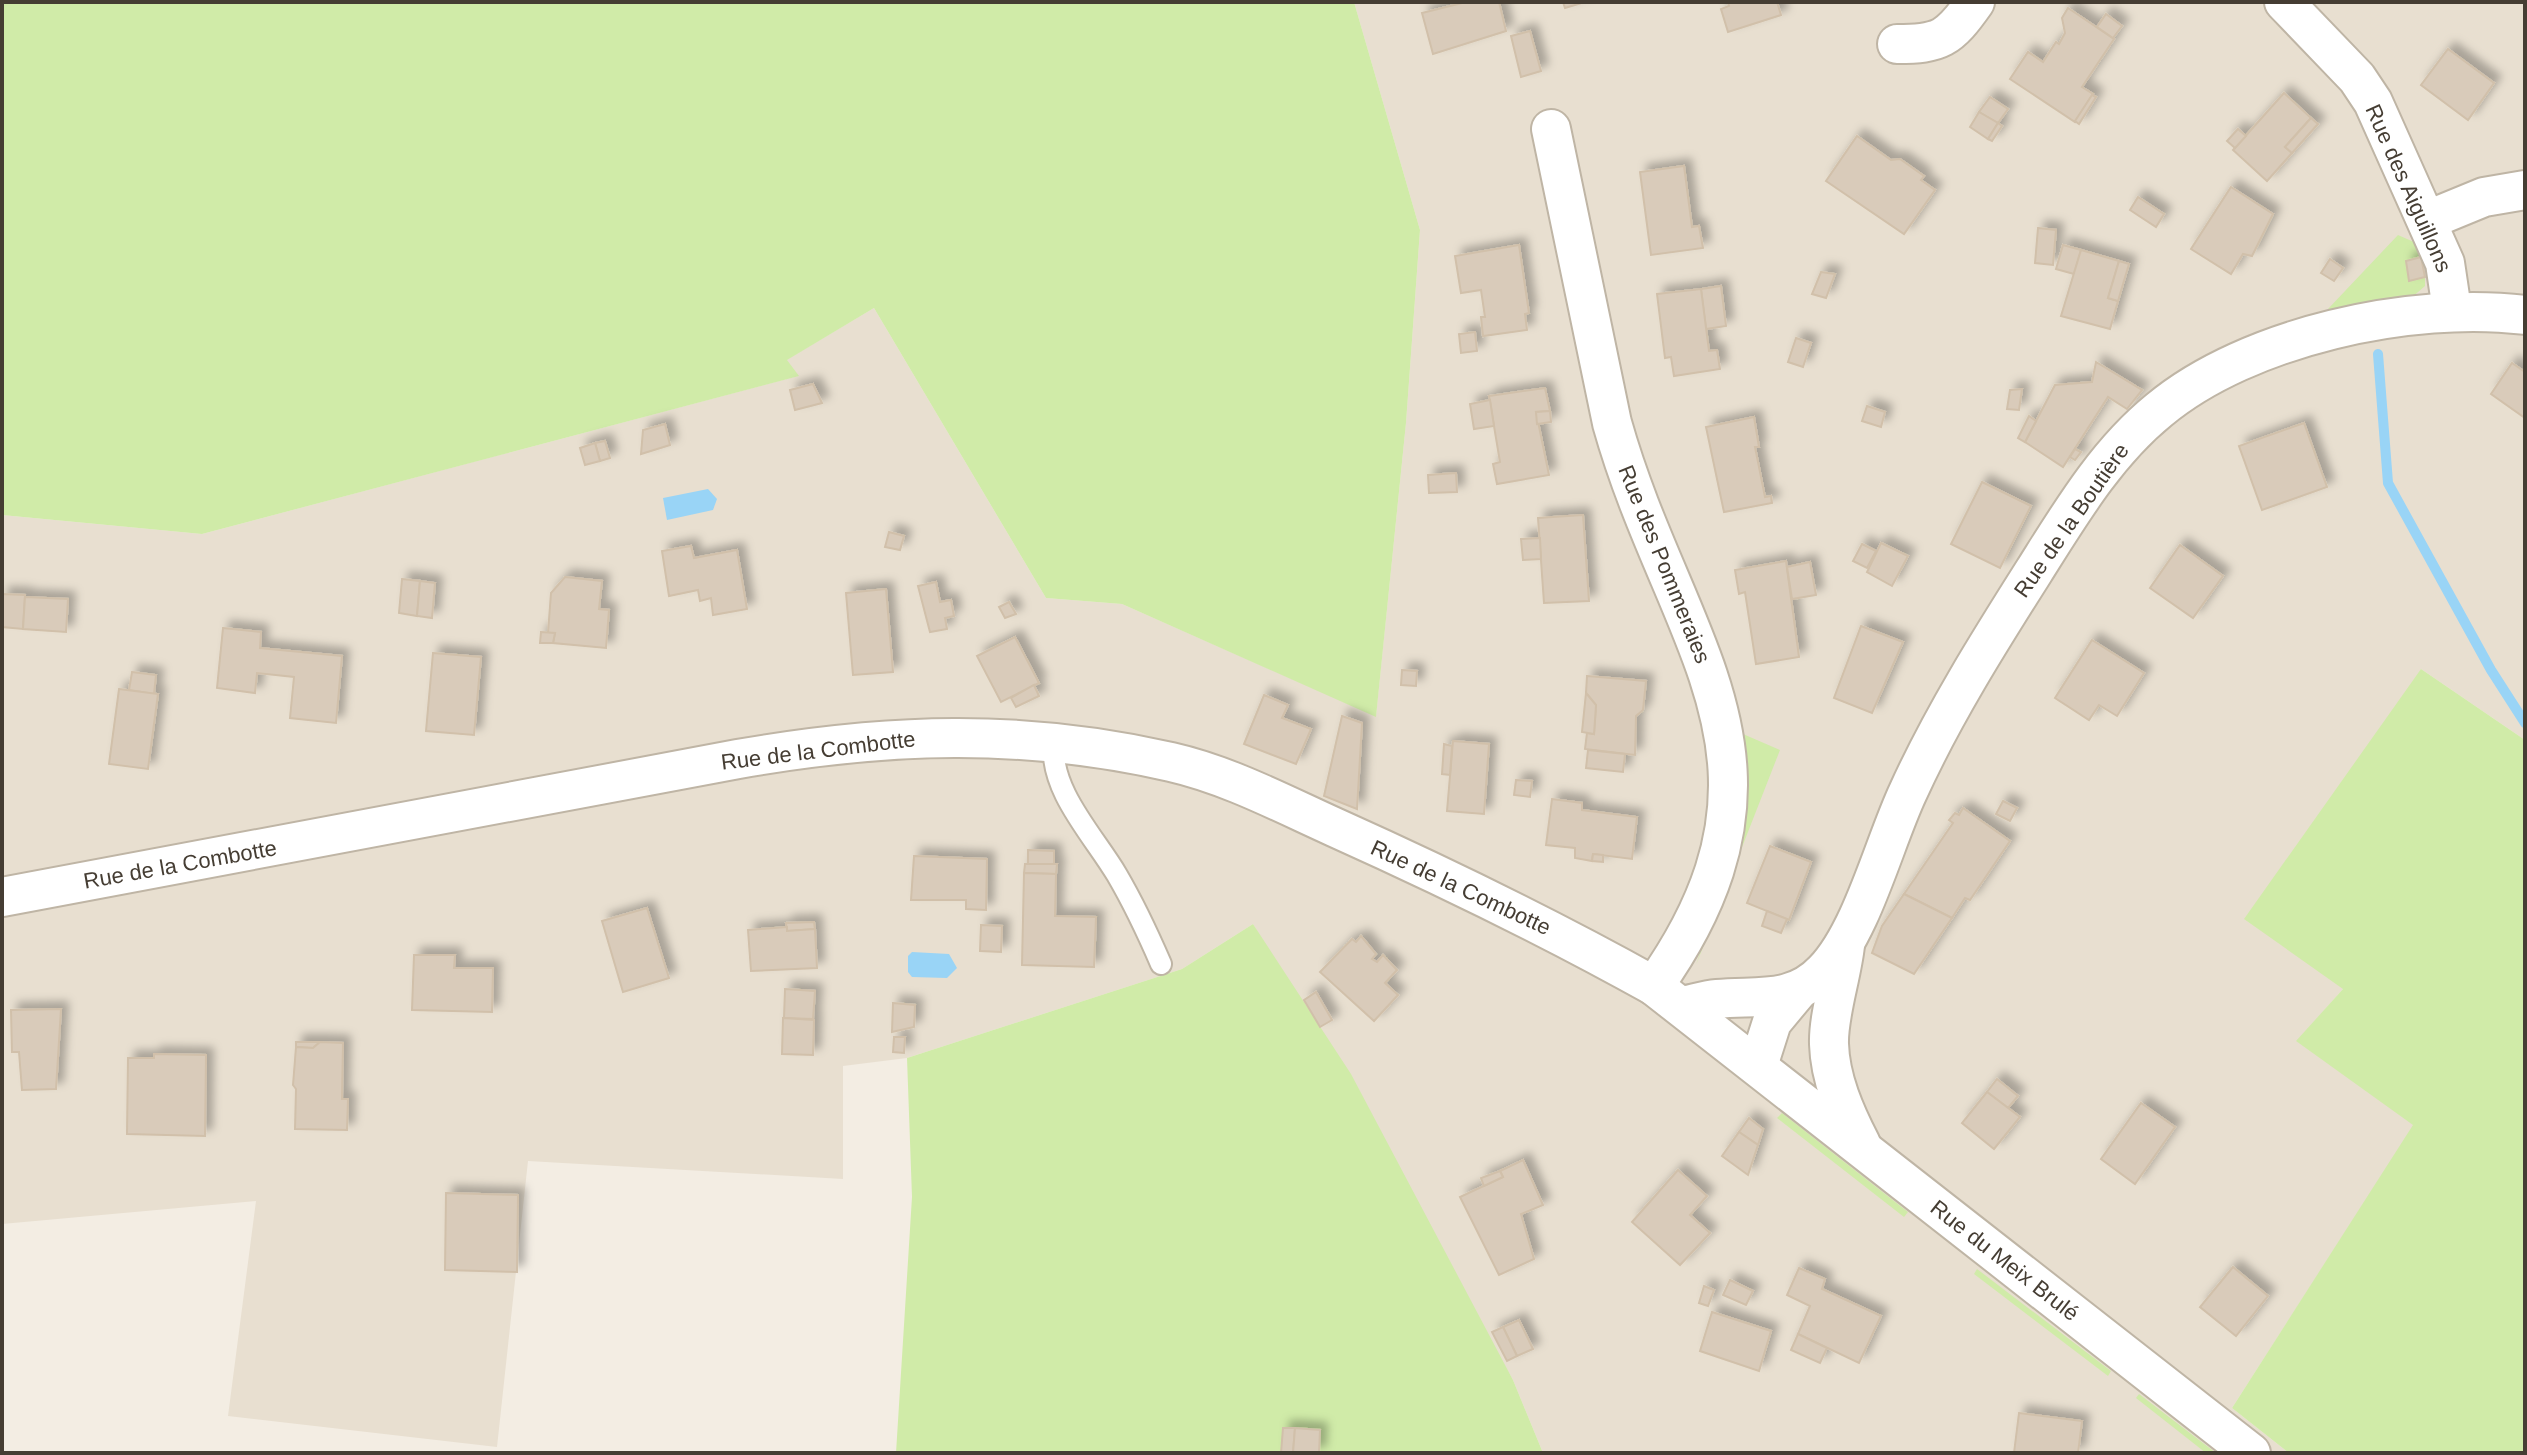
<svg xmlns="http://www.w3.org/2000/svg" width="2527" height="1455" font-family="Arial,sans-serif">
  <style>
    .residential { fill: #e8dfd0 }
    .green { fill: #d0eba8 }
    .water { fill: #99d4f6 }
    .lines { fill: none; stroke-linecap: round; stroke-linejoin: round }
    .stream { stroke: #99d4f6; stroke-width: 10 }
    .building { fill: #d9cbba; stroke: #d1c0aa; stroke-width: 2; filter: url(#shadow) }
    .lane-casing { stroke: #bfb5a5; stroke-width: 24 }
    .street-casing { stroke: #bfb5a5; stroke-width: 42 }
    .lane { stroke: #fff; stroke-width: 20 }
    .street { stroke: #fff; stroke-width: 38 }
    .labels { text-anchor: middle; stroke-width: 7; stroke-linejoin: round; paint-order: stroke }
    .street-label { font-size: 22px; fill: #453d33; stroke: #fff }
  </style>
  <defs>
    <filter id="shadow"><feDropShadow dx="7" dy="-7" stdDeviation="4" flood-color="#0004"/></filter>
  </defs>
  <rect width="100%" height="100%" fill="#f3ede3"/>
  <!-- residential -->
  <path class="residential" d="M 1354,2 L 2525,2 L 2525,740 L 2421,669 L 2343,989 L 2297,1041 L 2414,1125 L 2232,1408 L 2289,1453 L 1543,1453 L 1513,1380 L 1253,924 L 1182,969 L 907,1058 L 843,1066 L 843,1179 L 528,1161 L 497,1447 L 228,1416 L 256,1201 L 2,1224 L 2,515 L 202,534 L 798,376 L 786,360 L 874,308 L 1046,598 L 1122,604 L 1376,716 L 1406,423 L 1420,230 Z"/>
  <!-- green -->
  <g class="green">
    <path d="M 2,2 L 1354,2 L 1420,230 L 1406,423 L 1376,717 L 1122,604 L 1046,598 L 874,308 L 787,360 L 799,376 L 202,534 L 2,515 Z"/>
    <path d="M 2398,235 L 2414,242 L 2421,257 L 2406,261 L 2410,280 L 2425,277 L 2425,286 L 2410,299 L 2330,316 L 2328,309 Z"/>
    <path d="M 2421,669 L 2525,740 L 2525,1453 L 2289,1453 L 2232,1408 L 2413,1125 L 2296,1041 L 2343,989 L 2244,919 Z"/>
    <path d="M 1743,734 L 1780,750 L 1696,965 L 1743,822 L 1747,759 Z"/>
    <path d="M 1253,924 L 1351,1074 L 1513,1380 L 1543,1453 L 896,1453 L 912,1197 L 907,1058 L 1182,969 Z"/>
    <path d="M 1782,1113 L 1908,1212 L 1904,1217 L 1777,1118 Z"/>
    <path d="M 1977,1269 L 2111,1371 L 2108,1376 L 1974,1274 Z"/>
    <path d="M 2139,1394 L 2216,1453 L 2206,1453 L 2136,1398 Z"/>
  </g>
  <!-- water -->
  <g class="water">
    <path d="M 708,489 L 717,499 L 713,510 L 667,520 L 663,498 Z"/>
    <path d="M 912,952 L 949,954 L 957,968 L 947,978 L 912,977 L 908,972 L 908,956 Z"/>
  </g>
  <g class="lines">
    <!-- stream -->
    <path class="stream" d="M 2378,354 L 2388,483 L 2491,670 L 2525,723"/>
  </g>
  <!-- building -->
  <g class="building">
    <path d="M 1466,2 L 1499,2 L 1506,31 L 1433,54 L 1422,13 Z"/>
    <path d="M 1563,2 L 1585,2 L 1565,8 Z"/>
    <path d="M 1728,2 L 1777,2 L 1781,15 L 1728,32 L 1721,9 L 1729,6 Z"/>
    <path d="M 2068,8 L 2114,39 L 2082,87 L 2093,94 L 2075,122 L 2010,79 L 2028,52 L 2043,62 L 2056,42 L 2059,44 L 2065,33 L 2062,18 Z"/>
    <path d="M 2106,14 L 2122,26 L 2113,38 L 2097,27 Z"/>
    <path d="M 1530,31 L 1541,71 L 1521,77 L 1511,36 Z"/>
    <path d="M 2448,49 L 2494,83 L 2468,120 L 2421,85 Z"/>
    <path d="M 2284,93 L 2311,118 L 2285,147 L 2292,153 L 2267,181 L 2233,150 Z"/>
    <path d="M 2092,95 L 2096,97 L 2079,124 L 2075,121 Z"/>
    <path d="M 1990,97 L 2008,109 L 1998,123 L 1979,112 Z"/>
    <path d="M 1979,112 L 1998,123 L 1988,139 L 1970,127 Z"/>
    <path d="M 2311,118 L 2318,124 L 2292,153 L 2285,147 Z"/>
    <path d="M 1998,123 L 2002,126 L 1992,141 L 1988,139 Z"/>
    <path d="M 2238,129 L 2246,136 L 2235,148 L 2227,141 Z"/>
    <path d="M 1857,136 L 1891,160 L 1900,159 L 1924,176 L 1921,180 L 1935,190 L 1904,234 L 1826,181 Z"/>
    <path d="M 1684,166 L 1692,227 L 1699,226 L 1703,248 L 1651,255 L 1640,172 Z"/>
    <path d="M 2231,187 L 2273,214 L 2252,256 L 2243,254 L 2231,274 L 2191,249 Z"/>
    <path d="M 2138,197 L 2164,214 L 2156,227 L 2130,210 Z"/>
    <path d="M 2038,228 L 2056,230 L 2053,265 L 2035,263 Z"/>
    <path d="M 1519,245 L 1529,313 L 1525,314 L 1527,330 L 1483,336 L 1481,317 L 1485,317 L 1481,290 L 1461,293 L 1455,256 Z"/>
    <path d="M 2063,245 L 2081,250 L 2074,274 L 2056,269 Z"/>
    <path d="M 2081,250 L 2119,261 L 2108,298 L 2118,301 L 2110,329 L 2061,316 Z"/>
    <path d="M 2421,257 L 2425,277 L 2409,281 L 2406,261 Z"/>
    <path d="M 2330,259 L 2343,268 L 2334,281 L 2321,273 Z"/>
    <path d="M 2119,261 L 2129,264 L 2118,301 L 2108,298 Z"/>
    <path d="M 1821,272 L 1835,274 L 1826,298 L 1812,294 Z"/>
    <path d="M 1721,286 L 1726,326 L 1706,329 L 1701,289 Z"/>
    <path d="M 1701,289 L 1709,351 L 1717,350 L 1720,369 L 1674,376 L 1671,357 L 1665,358 L 1657,294 Z"/>
    <path d="M 1475,332 L 1477,351 L 1461,353 L 1459,334 Z"/>
    <path d="M 1796,338 L 1811,343 L 1803,367 L 1788,362 Z"/>
    <path d="M 2096,362 L 2142,390 L 2127,409 L 2108,397 L 2063,467 L 2025,442 L 2055,385 L 2092,382 Z"/>
    <path d="M 2512,363 L 2525,372 L 2525,418 L 2491,394 Z"/>
    <path d="M 813,384 L 822,403 L 795,410 L 790,390 Z"/>
    <path d="M 1545,388 L 1550,411 L 1536,412 L 1549,475 L 1497,484 L 1493,464 L 1500,462 L 1489,396 Z"/>
    <path d="M 2022,389 L 2019,410 L 2007,409 L 2010,390 Z"/>
    <path d="M 1490,400 L 1494,426 L 1474,429 L 1470,404 Z"/>
    <path d="M 1867,406 L 1885,412 L 1881,427 L 1862,421 Z"/>
    <path d="M 1550,411 L 1551,422 L 1537,424 L 1536,412 Z"/>
    <path d="M 2029,416 L 2036,421 L 2025,442 L 2018,438 Z"/>
    <path d="M 1754,417 L 1759,447 L 1755,447 L 1765,497 L 1771,496 L 1772,503 L 1724,512 L 1706,427 Z"/>
    <path d="M 2304,423 L 2327,487 L 2262,510 L 2239,446 Z"/>
    <path d="M 665,424 L 670,445 L 641,454 L 643,430 Z"/>
    <path d="M 605,441 L 610,458 L 600,461 L 595,443 Z"/>
    <path d="M 595,443 L 600,461 L 585,465 L 580,448 Z"/>
    <path d="M 2075,449 L 2081,452 L 2075,460 L 2070,457 Z"/>
    <path d="M 1456,473 L 1457,492 L 1429,493 L 1428,475 Z"/>
    <path d="M 1982,482 L 2031,506 L 2000,568 L 1951,544 Z"/>
    <path d="M 1583,515 L 1589,601 L 1544,603 L 1538,518 Z"/>
    <path d="M 889,532 L 904,536 L 900,550 L 885,547 Z"/>
    <path d="M 1540,538 L 1541,559 L 1523,560 L 1521,539 Z"/>
    <path d="M 1881,543 L 1908,556 L 1892,586 L 1867,572 Z"/>
    <path d="M 1862,544 L 1876,551 L 1867,568 L 1853,561 Z"/>
    <path d="M 2180,545 L 2223,576 L 2193,618 L 2150,588 Z"/>
    <path d="M 691,546 L 694,558 L 737,550 L 747,609 L 713,615 L 711,598 L 700,601 L 698,590 L 669,596 L 662,551 Z"/>
    <path d="M 1786,561 L 1799,657 L 1756,664 L 1745,592 L 1739,594 L 1735,570 Z"/>
    <path d="M 1810,562 L 1816,595 L 1792,599 L 1787,567 Z"/>
    <path d="M 565,577 L 602,581 L 599,609 L 609,610 L 606,648 L 553,643 L 555,633 L 548,633 L 551,593 Z"/>
    <path d="M 402,579 L 420,581 L 417,616 L 399,613 Z"/>
    <path d="M 420,581 L 435,583 L 432,618 L 417,616 Z"/>
    <path d="M 936,582 L 940,602 L 951,600 L 954,616 L 945,618 L 947,629 L 930,632 L 918,586 Z"/>
    <path d="M 886,589 L 893,672 L 853,675 L 846,593 Z"/>
    <path d="M 2,594 L 25,595 L 23,629 L 2,627 Z"/>
    <path d="M 25,597 L 68,599 L 66,632 L 23,629 Z"/>
    <path d="M 1009,602 L 1016,614 L 1005,618 L 999,607 Z"/>
    <path d="M 1861,626 L 1903,642 L 1872,713 L 1834,698 Z"/>
    <path d="M 223,628 L 261,632 L 260,648 L 342,656 L 336,723 L 290,718 L 294,677 L 257,673 L 255,693 L 217,688 Z"/>
    <path d="M 541,632 L 555,633 L 553,643 L 540,643 Z"/>
    <path d="M 1015,637 L 1039,683 L 1001,702 L 977,656 Z"/>
    <path d="M 2092,640 L 2144,673 L 2117,716 L 2099,705 L 2089,720 L 2055,698 Z"/>
    <path d="M 433,653 L 481,657 L 474,735 L 426,731 Z"/>
    <path d="M 1402,670 L 1417,671 L 1416,686 L 1401,685 Z"/>
    <path d="M 132,672 L 156,675 L 154,694 L 129,690 Z"/>
    <path d="M 1587,676 L 1646,681 L 1643,710 L 1636,716 L 1635,755 L 1585,749 L 1587,733 L 1594,734 L 1596,705 L 1586,693 Z"/>
    <path d="M 1034,685 L 1039,696 L 1016,707 L 1011,698 Z"/>
    <path d="M 119,689 L 158,694 L 148,769 L 109,764 Z"/>
    <path d="M 1586,693 L 1596,705 L 1594,734 L 1582,732 Z"/>
    <path d="M 1264,695 L 1288,705 L 1282,718 L 1311,729 L 1296,764 L 1244,744 Z"/>
    <path d="M 1342,716 L 1362,723 L 1357,809 L 1324,796 Z"/>
    <path d="M 1453,741 L 1489,744 L 1484,814 L 1447,811 Z"/>
    <path d="M 1444,744 L 1452,746 L 1450,775 L 1442,774 Z"/>
    <path d="M 1588,750 L 1625,754 L 1623,772 L 1586,768 Z"/>
    <path d="M 1516,780 L 1532,781 L 1530,797 L 1514,795 Z"/>
    <path d="M 1552,799 L 1582,803 L 1582,810 L 1637,817 L 1632,859 L 1593,854 L 1592,861 L 1575,858 L 1575,848 L 1546,845 Z"/>
    <path d="M 2003,801 L 2017,808 L 2010,821 L 1996,814 Z"/>
    <path d="M 1963,808 L 2010,841 L 1970,900 L 1965,898 L 1952,918 L 1904,894 L 1953,823 L 1949,820 L 1955,813 L 1959,815 Z"/>
    <path d="M 1770,846 L 1811,862 L 1789,920 L 1747,903 Z"/>
    <path d="M 1028,850 L 1054,851 L 1054,864 L 1028,864 Z"/>
    <path d="M 1593,854 L 1603,855 L 1603,862 L 1592,861 Z"/>
    <path d="M 914,856 L 987,859 L 986,910 L 966,909 L 966,900 L 911,900 Z"/>
    <path d="M 1025,864 L 1057,864 L 1056,874 L 1024,873 Z"/>
    <path d="M 1024,873 L 1056,874 L 1055,916 L 1096,917 L 1094,967 L 1022,965 Z"/>
    <path d="M 1904,894 L 1952,918 L 1914,974 L 1872,953 L 1882,926 Z"/>
    <path d="M 647,908 L 669,978 L 623,992 L 602,921 Z"/>
    <path d="M 1767,911 L 1787,919 L 1781,933 L 1762,926 Z"/>
    <path d="M 814,922 L 815,929 L 787,931 L 786,923 Z"/>
    <path d="M 981,925 L 1002,926 L 1001,952 L 980,951 Z"/>
    <path d="M 787,927 L 787,931 L 815,929 L 817,968 L 751,971 L 748,930 Z"/>
    <path d="M 1361,936 L 1376,954 L 1372,959 L 1377,962 L 1383,955 L 1397,970 L 1385,983 L 1398,995 L 1374,1021 L 1320,972 L 1352,939 L 1356,942 Z"/>
    <path d="M 414,955 L 455,955 L 454,968 L 493,968 L 492,1012 L 412,1010 Z"/>
    <path d="M 785,989 L 815,991 L 813,1019 L 784,1018 Z"/>
    <path d="M 1316,992 L 1332,1020 L 1320,1027 L 1304,1000 Z"/>
    <path d="M 893,1003 L 915,1005 L 914,1027 L 892,1032 Z"/>
    <path d="M 61,1009 L 56,1089 L 22,1090 L 19,1052 L 12,1052 L 11,1010 Z"/>
    <path d="M 783,1018 L 814,1020 L 813,1055 L 782,1054 Z"/>
    <path d="M 894,1037 L 905,1037 L 904,1053 L 893,1052 Z"/>
    <path d="M 296,1042 L 320,1042 L 313,1048 L 296,1047 Z"/>
    <path d="M 320,1042 L 343,1043 L 342,1099 L 348,1099 L 347,1130 L 295,1129 L 296,1089 L 293,1085 L 296,1047 L 313,1048 Z"/>
    <path d="M 154,1054 L 206,1055 L 205,1136 L 127,1134 L 128,1058 L 154,1058 Z"/>
    <path d="M 1997,1079 L 2018,1096 L 2008,1108 L 1987,1092 Z"/>
    <path d="M 1987,1092 L 2020,1117 L 1994,1149 L 1962,1123 Z"/>
    <path d="M 2141,1103 L 2175,1127 L 2135,1184 L 2101,1159 Z"/>
    <path d="M 1749,1118 L 1763,1129 L 1758,1145 L 1739,1132 Z"/>
    <path d="M 1739,1132 L 1758,1145 L 1748,1175 L 1722,1156 Z"/>
    <path d="M 1523,1160 L 1543,1205 L 1521,1214 L 1534,1259 L 1499,1275 L 1460,1197 L 1503,1177 L 1500,1171 Z"/>
    <path d="M 1678,1170 L 1707,1196 L 1690,1215 L 1710,1233 L 1680,1265 L 1632,1222 Z"/>
    <path d="M 1500,1171 L 1503,1177 L 1484,1186 L 1481,1178 Z"/>
    <path d="M 446,1193 L 518,1195 L 517,1272 L 445,1270 Z"/>
    <path d="M 2233,1267 L 2268,1296 L 2236,1336 L 2200,1307 Z"/>
    <path d="M 1799,1268 L 1825,1279 L 1822,1289 L 1881,1316 L 1859,1363 L 1798,1334 L 1810,1306 L 1787,1295 Z"/>
    <path d="M 1730,1280 L 1753,1291 L 1746,1305 L 1723,1295 Z"/>
    <path d="M 1704,1286 L 1714,1290 L 1708,1306 L 1699,1303 Z"/>
    <path d="M 1712,1312 L 1771,1331 L 1759,1371 L 1700,1351 Z"/>
    <path d="M 1519,1320 L 1533,1349 L 1517,1356 L 1503,1327 Z"/>
    <path d="M 1503,1327 L 1517,1356 L 1507,1361 L 1492,1332 Z"/>
    <path d="M 1798,1334 L 1827,1348 L 1820,1363 L 1791,1350 Z"/>
    <path d="M 2019,1413 L 2082,1421 L 2078,1453 L 2014,1453 Z"/>
    <path d="M 1283,1428 L 1295,1428 L 1293,1453 L 1281,1453 Z"/>
    <path d="M 1295,1428 L 1320,1430 L 1319,1453 L 1293,1453 Z"/>
  </g>
  <g class="lines">
    <defs>
      <path id="lane" d="M 1054,743 C 1049,790 1094,836 1117,875 C 1134,904 1148,934 1161,964"/>
      <g id="street">
        <path d="M 2284,2 L 2357,78 L 2373,102 L 2445,263 L 2452,310"/>
        <path d="M 1897,44 C 1940,44 1949,39 1975,2"/>
        <path d="M 1551,129 L 1612,423 C 1674,644 1814,760 1654,986"/>
        <path d="M 2428,220 L 2484,197 L 2525,190"/>
        <path d="M 2,897 L 738,759 C 887,733 1022,728 1171,762 C 1228,775 1281,803 1334,827 C 1443,876 1550,928 1654,986 L 2251,1453"/>
        <path d="M 1845,945 C 1842,975 1828,1015 1829,1044 C 1830,1079 1845,1113 1861,1144"/>
        <path d="M 1682,1006 C 1693,1004 1705,1000 1717,999 C 1757,995 1793,1004 1824,971 C 1862,932 1884,843 1908,792 C 1943,715 1989,642 2034,571 C 2070,514 2106,453 2159,410 C 2248,336 2412,301 2525,315"/>
        <path d="M 1758,1066 L 1772,1022 L 1797,992"/>
      </g>
    </defs>
    <!-- lane casing -->
    <use href="#lane" class="lane-casing"/>
    <!-- street casing -->
    <use href="#street" class="street-casing"/>
    <!-- lane -->
    <use href="#lane" class="lane"/>
    <!-- street -->
    <use href="#street" class="street"/>
  </g>
  <g class="labels">
    <!-- street labels -->
    <g class="street-label">
      <text transform="translate(2409 188) rotate(66)" y="8">Rue des Aiguillons</text>
      <text transform="translate(2071 520) rotate(-55)" y="8">Rue de la Boutière</text>
      <text transform="translate(1665 564) rotate(68)" y="8">Rue des Pommeraies</text>
      <text transform="translate(818 750) rotate(-7)" y="8">Rue de la Combotte</text>
      <text transform="translate(180 864) rotate(-10)" y="8">Rue de la Combotte</text>
      <text transform="translate(1461 887) rotate(25)" y="8">Rue de la Combotte</text>
      <text transform="translate(2005 1260) rotate(38)" y="8">Rue du Meix Brulé</text>
    </g>
  </g>
  <!-- border -->
  <rect width="2527" height="1455" fill="none" stroke="#453d33" stroke-width="8"/>
</svg>
